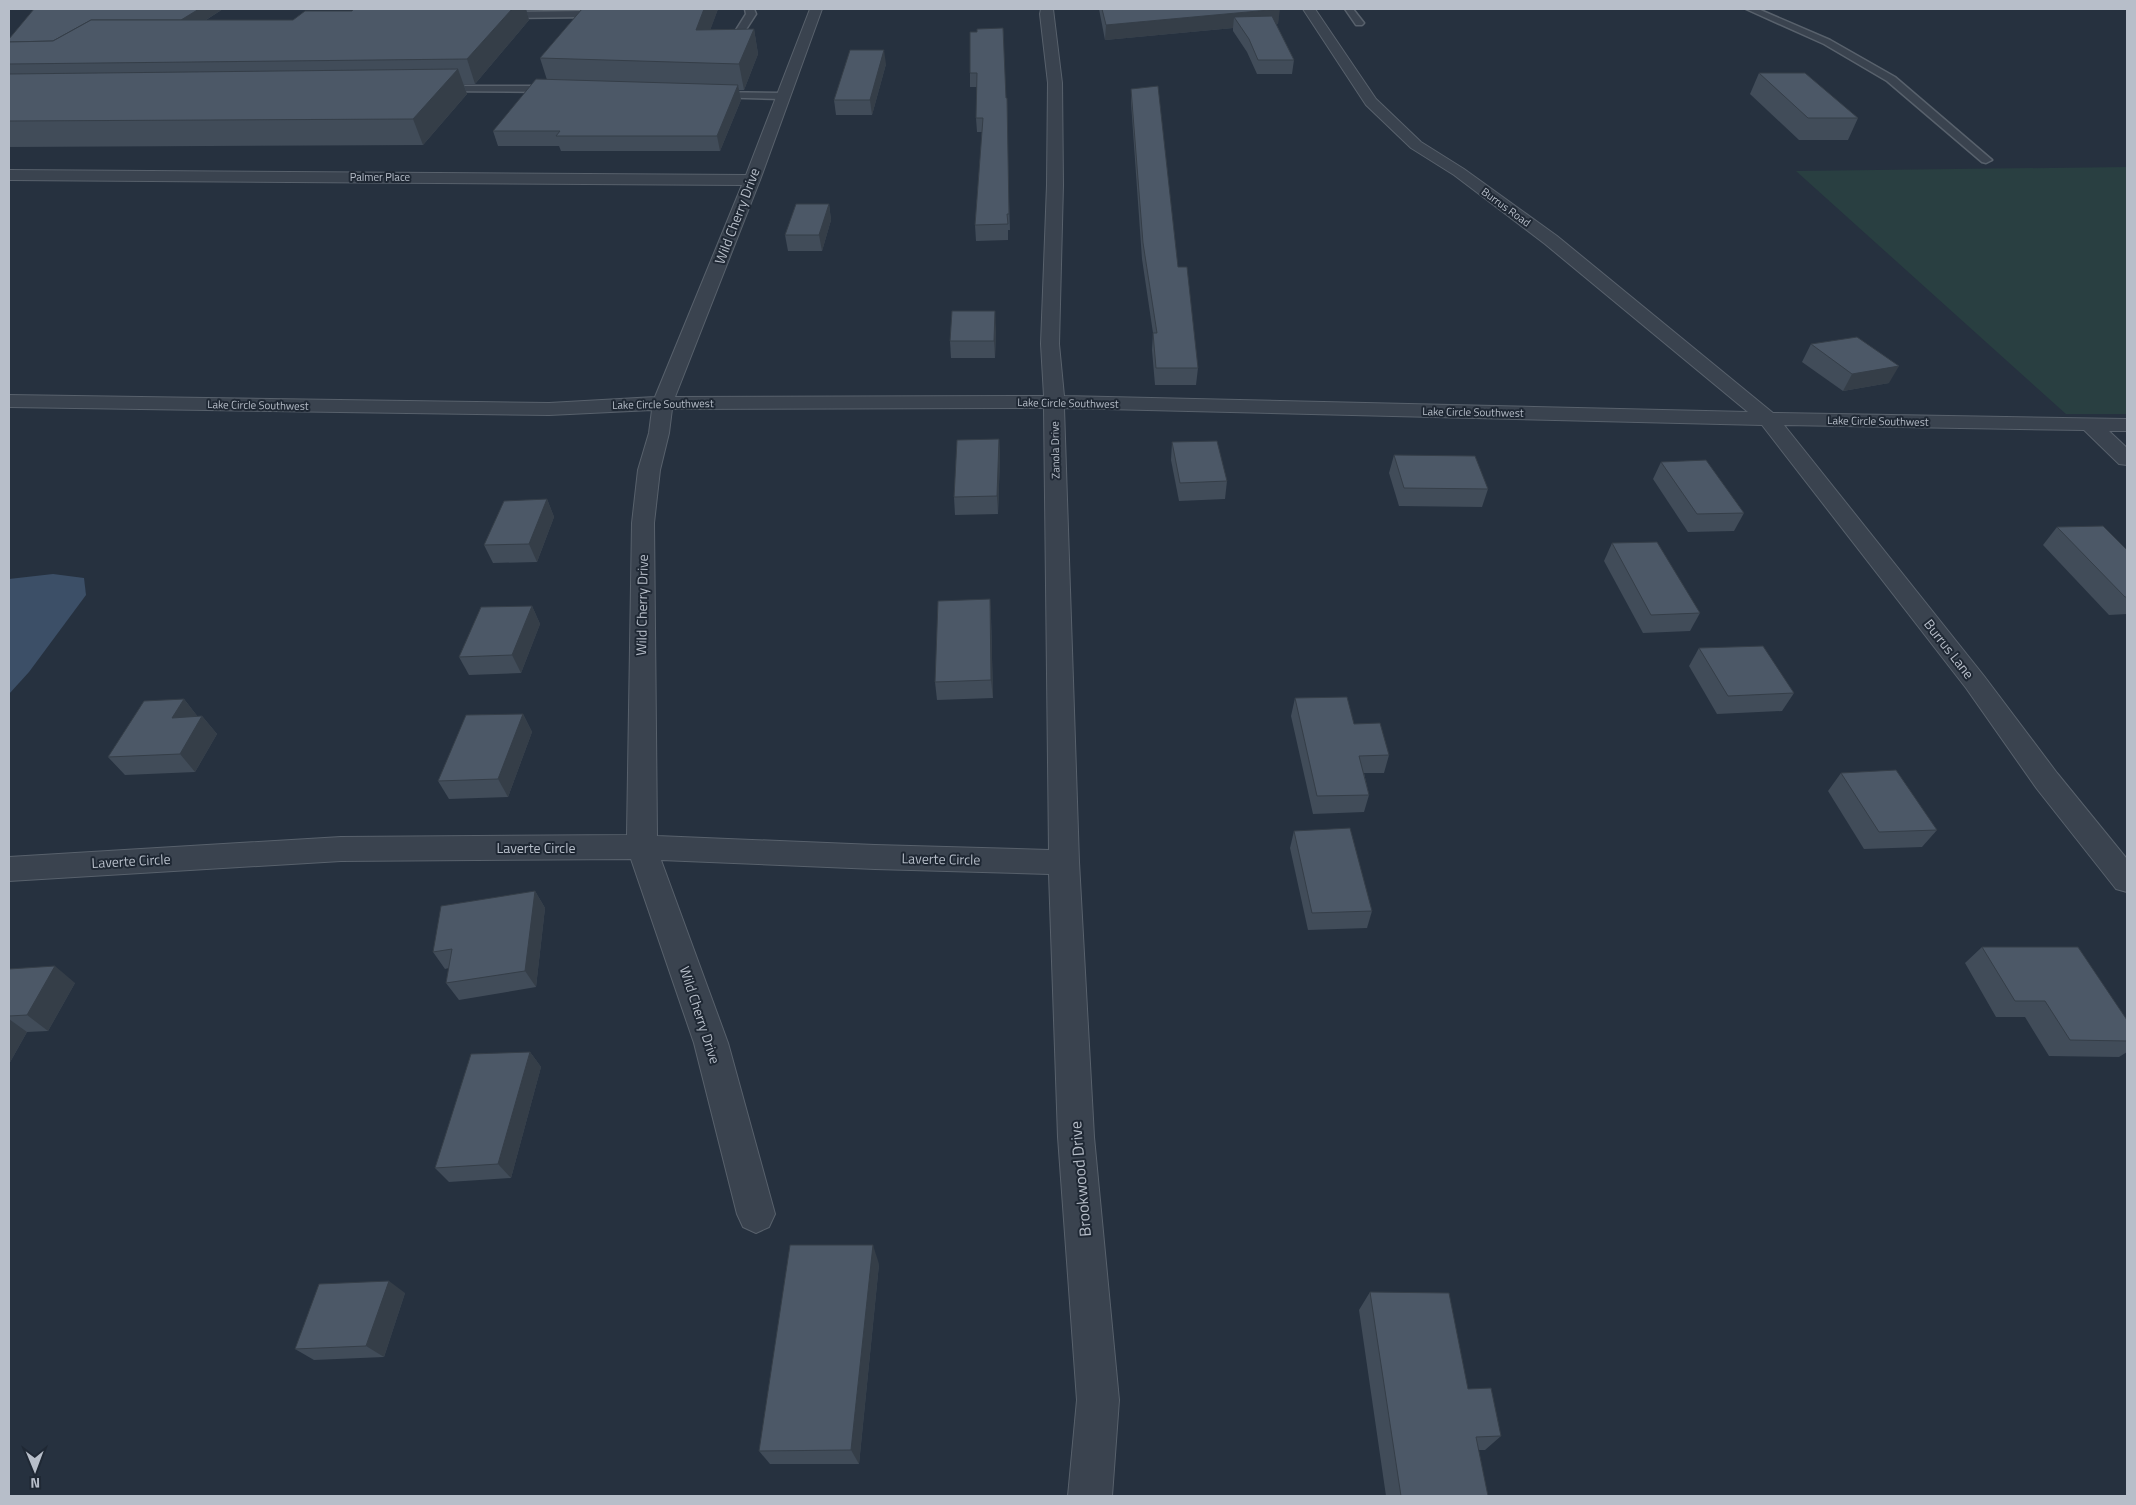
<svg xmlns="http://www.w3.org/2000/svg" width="2136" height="1505" font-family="'Titillium Web',sans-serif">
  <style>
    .green { fill: #293f41 }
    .water { fill: #3c4f67 }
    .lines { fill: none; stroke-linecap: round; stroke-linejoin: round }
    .service-casing { stroke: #58616c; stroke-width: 3 }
    .minor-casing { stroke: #58616c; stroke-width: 2 }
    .service { fill: #3a434f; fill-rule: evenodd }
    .minor { fill: #3a434f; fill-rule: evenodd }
    .wall { fill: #414c59 }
    .shaded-wall { fill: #353e48 }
    .building { fill: #4c5867; stroke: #353e48 }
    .labels { text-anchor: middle; stroke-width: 4; stroke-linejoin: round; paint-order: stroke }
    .far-street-label { font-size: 11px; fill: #b7bec9; stroke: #1f2834 }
    .street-label { font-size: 14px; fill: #b7bec9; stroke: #1f2834 }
    .near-street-label { font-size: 16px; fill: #b7bec9; stroke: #1f2834 }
  </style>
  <rect width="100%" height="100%" fill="#26313f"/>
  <!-- green -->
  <path class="green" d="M 2127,167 L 2127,414 L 2066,414 L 1796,171 Z"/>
  <!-- water -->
  <path class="water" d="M 53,574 L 84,578 L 86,595 L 29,672 L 9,694 L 9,579 Z"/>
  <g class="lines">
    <defs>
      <g id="service">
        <path d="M 586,9 L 596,9 L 590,16 L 587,17 L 499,18 L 494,15 L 499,12 L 584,11 Z"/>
        <path d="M 745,9 L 754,9 L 756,14 L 734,48 L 728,48 L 726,46 L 746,14 Z"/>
        <path d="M 1345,9 L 1353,9 L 1364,23 L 1362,25 L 1356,25 Z"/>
        <path d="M 1746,9 L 1758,9 L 1830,40 L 1895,77 L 1992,160 L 1986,163 L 1982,162 L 1887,81 L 1824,44 Z"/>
        <path d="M 437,86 L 557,86 L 562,89 L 557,92 L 433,91 L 432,89 L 433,87 Z"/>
        <path d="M 712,92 L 782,93 L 787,96 L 782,99 L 708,97 L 707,95 Z"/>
      </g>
      <path id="minor" d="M 810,9 L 822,9 L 760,180 L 675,397 L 1044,396 L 1041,344 L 1047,185 L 1048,83 L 1040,14 L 1041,9 L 1053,9 L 1062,83 L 1063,185 L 1059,344 L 1064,396 L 1748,412 L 1545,244 L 1454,175 L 1411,148 L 1366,105 L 1303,9 L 1315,9 L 1376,99 L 1421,142 L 1464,169 L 1557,236 L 1773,413 L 2127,419 L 2127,431 L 2109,431 L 2127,448 L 2127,465 L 2119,464 L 2084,430 L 1784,425 L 1984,676 L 2057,773 L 2127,859 L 2127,892 L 2116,889 L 2037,789 L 1966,688 L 1762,425 L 1064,408 L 1079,862 L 1094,1137 L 1119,1400 L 1112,1496 L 1068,1496 L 1077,1400 L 1058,1137 L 1049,874 L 875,869 L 661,860 L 728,1043 L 775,1214 L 769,1227 L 756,1233 L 743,1227 L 737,1214 L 694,1043 L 631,859 L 341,861 L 9,881 L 9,857 L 341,837 L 627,835 L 632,523 L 638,470 L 649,433 L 652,410 L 549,415 L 9,407 L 9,395 L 549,403 L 655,397 L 742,185 L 9,180 L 9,170 L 746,175 ZM 1044,408 L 1049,850 L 875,845 L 657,836 L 654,523 L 660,470 L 669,433 L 672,409 Z"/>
    </defs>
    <!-- service casing -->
    <use href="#service" class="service-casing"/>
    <!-- minor casing -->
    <use href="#minor" class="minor-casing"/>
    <!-- service -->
    <use href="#service" class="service"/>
    <!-- minor -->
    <use href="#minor" class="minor"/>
  </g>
  <!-- wall -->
  <g class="wall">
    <path d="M 34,9 L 223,9 L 206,20 L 293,20 L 352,11 L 354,9 L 526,9 L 529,20 L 475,84 L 464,84 L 467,94 L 423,145 L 9,147 L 9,39 Z"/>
    <path d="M 582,9 L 718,9 L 710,30 L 754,29 L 758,54 L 744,90 L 739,90 L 741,100 L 720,151 L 561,151 L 559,146 L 498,146 L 493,131 L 547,80 L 540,58 Z"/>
    <path d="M 1099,9 L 1279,9 L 1278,24 L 1276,24 L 1294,60 L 1292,74 L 1257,74 L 1247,52 L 1233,31 L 1233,28 L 1105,40 Z"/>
    <path d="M 1637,9 L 1701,9 L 1701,10 L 1638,9 Z"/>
    <path d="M 1003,28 L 1010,230 L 1008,230 L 1008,240 L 976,241 L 975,225 L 982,132 L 977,132 L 976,118 L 977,87 L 970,87 L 970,73 L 977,32 Z"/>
    <path d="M 886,64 L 872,115 L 836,115 L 834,100 Z"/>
    <path d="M 1759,73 L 1858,118 L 1848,140 L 1799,140 L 1750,94 Z"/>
    <path d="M 1131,89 L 1178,267 L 1198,368 L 1196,385 L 1155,385 L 1152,350 L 1153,333 L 1142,259 L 1131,103 Z"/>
    <path d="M 829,204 L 831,220 L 822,251 L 788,251 L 785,235 Z"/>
    <path d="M 996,328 L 995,358 L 951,358 L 950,341 Z"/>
    <path d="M 1811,344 L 1889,383 L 1843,391 L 1802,362 Z"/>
    <path d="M 999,439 L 1000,457 L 998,514 L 955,515 L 954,497 Z"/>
    <path d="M 1172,442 L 1227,481 L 1225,499 L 1179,501 L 1171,460 Z"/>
    <path d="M 1394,455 L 1488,489 L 1482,507 L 1399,506 L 1389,473 Z"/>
    <path d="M 1661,462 L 1744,513 L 1734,531 L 1688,532 L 1653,479 Z"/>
    <path d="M 547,499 L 554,517 L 537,562 L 493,563 L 484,545 Z"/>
    <path d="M 2057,527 L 2127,550 L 2127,614 L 2109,615 L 2043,545 Z"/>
    <path d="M 1612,543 L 1700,613 L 1690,631 L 1643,633 L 1604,561 Z"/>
    <path d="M 990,599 L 991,617 L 993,698 L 937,700 L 935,682 Z"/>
    <path d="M 532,606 L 540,624 L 521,673 L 469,675 L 459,657 Z"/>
    <path d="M 1699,648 L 1794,693 L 1782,711 L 1717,714 L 1689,666 Z"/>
    <path d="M 1295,698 L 1354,724 L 1389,755 L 1384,773 L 1364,773 L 1369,795 L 1364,812 L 1313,814 L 1291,716 Z"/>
    <path d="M 184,699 L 198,717 L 202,716 L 217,734 L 195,772 L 125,775 L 108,757 Z"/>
    <path d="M 523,714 L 532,732 L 508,797 L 449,799 L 438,781 Z"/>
    <path d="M 1841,773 L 1937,830 L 1922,847 L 1864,849 L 1828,791 Z"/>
    <path d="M 1294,831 L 1372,911 L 1367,928 L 1308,930 L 1290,848 Z"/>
    <path d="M 535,891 L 545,908 L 536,987 L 459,1000 L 446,983 L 449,968 L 445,969 L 433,952 Z"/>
    <path d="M 1982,947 L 2127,1020 L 2127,1052 L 2119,1057 L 2049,1056 L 2025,1017 L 1996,1017 L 1965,963 Z"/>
    <path d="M 9,969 L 75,983 L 48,1031 L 27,1032 L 9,1064 Z"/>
    <path d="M 530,1052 L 541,1067 L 511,1178 L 449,1182 L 435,1168 Z"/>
    <path d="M 879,1264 L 859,1464 L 770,1464 L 759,1451 Z"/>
    <path d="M 1370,1292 L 1468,1389 L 1501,1436 L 1485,1450 L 1478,1450 L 1488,1496 L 1386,1496 L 1359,1310 Z"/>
    <path d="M 405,1293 L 384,1357 L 314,1360 L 295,1349 Z"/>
  </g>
  <!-- shaded-wall -->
  <g class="shaded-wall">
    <path d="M 199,9 L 223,9 L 185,33 L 179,21 Z"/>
    <path d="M 512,9 L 526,9 L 529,20 L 475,84 L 467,59 Z"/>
    <path d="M 704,9 L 718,9 L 701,55 L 696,30 Z"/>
    <path d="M 1280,9 L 1278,24 L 1241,27 L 1234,17 L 1233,28 L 1105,40 L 1106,25 Z"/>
    <path d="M 754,29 L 758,54 L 744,90 L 739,64 Z"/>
    <path d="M 884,50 L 886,64 L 872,115 L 870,100 Z"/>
    <path d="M 458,69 L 467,94 L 423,145 L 413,119 Z"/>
    <path d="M 738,85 L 741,100 L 720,151 L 717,136 Z"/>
    <path d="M 829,204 L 831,220 L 822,251 L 819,235 Z"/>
    <path d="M 995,311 L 996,328 L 995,358 L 994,341 Z"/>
    <path d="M 1899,366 L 1889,383 L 1843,391 L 1852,374 Z"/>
    <path d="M 999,439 L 1000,457 L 998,514 L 997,496 Z"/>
    <path d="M 547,499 L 554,517 L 537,562 L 529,544 Z"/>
    <path d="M 990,599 L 991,617 L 993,698 L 991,680 Z"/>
    <path d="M 532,606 L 540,624 L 521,673 L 512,655 Z"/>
    <path d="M 184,699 L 198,717 L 172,718 Z"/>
    <path d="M 523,714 L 532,732 L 508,797 L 498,779 Z"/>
    <path d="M 202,716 L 217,734 L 195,772 L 180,754 Z"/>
    <path d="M 535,891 L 545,908 L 536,987 L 525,971 Z"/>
    <path d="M 55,966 L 75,983 L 48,1031 L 27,1015 Z"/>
    <path d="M 9,1019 L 27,1032 L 9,1064 Z"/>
    <path d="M 530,1052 L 541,1067 L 511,1178 L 498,1164 Z"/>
    <path d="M 873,1245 L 879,1264 L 859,1464 L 851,1450 Z"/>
    <path d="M 389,1281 L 405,1293 L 384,1357 L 366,1346 Z"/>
  </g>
  <!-- building -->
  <g class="building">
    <path d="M 34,9 L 199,9 L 181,20 L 91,20 L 53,41 L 9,42 L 9,39 Z"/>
    <path d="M 354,9 L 512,9 L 467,59 L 9,64 L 9,42 L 53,41 L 91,20 L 293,20 L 305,11 L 352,11 Z"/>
    <path d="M 582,9 L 704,9 L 696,30 L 754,29 L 739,64 L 540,58 Z"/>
    <path d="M 1102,9 L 1280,9 L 1106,25 Z"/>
    <path d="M 1272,16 L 1294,60 L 1258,60 L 1249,39 L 1234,17 Z"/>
    <path d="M 1003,28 L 1006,98 L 1007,98 L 1009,214 L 1007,214 L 1008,224 L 975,225 L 983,118 L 976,118 L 977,73 L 970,73 L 970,32 L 977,32 L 977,29 Z"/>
    <path d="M 850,50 L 884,50 L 870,100 L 834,100 Z"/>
    <path d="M 458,69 L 413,119 L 9,121 L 9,74 Z"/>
    <path d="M 1759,73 L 1805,73 L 1858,118 L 1808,118 Z"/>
    <path d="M 536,79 L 738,85 L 717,136 L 556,136 L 560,131 L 493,131 Z"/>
    <path d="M 1158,86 L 1178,267 L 1187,267 L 1198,368 L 1156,368 L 1153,333 L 1157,333 L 1143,243 L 1131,89 Z"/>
    <path d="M 796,204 L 829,204 L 819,235 L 785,235 Z"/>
    <path d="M 952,311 L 995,311 L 994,341 L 950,341 Z"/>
    <path d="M 1857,337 L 1899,366 L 1852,374 L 1811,344 Z"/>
    <path d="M 999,439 L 997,496 L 954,497 L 957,440 Z"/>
    <path d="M 1217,441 L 1227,481 L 1180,483 L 1172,442 Z"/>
    <path d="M 1394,455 L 1475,456 L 1488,489 L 1404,488 Z"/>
    <path d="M 1706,460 L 1744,513 L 1697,514 L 1661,462 Z"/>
    <path d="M 547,499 L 529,544 L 484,545 L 504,501 Z"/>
    <path d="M 2103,526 L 2127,550 L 2127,597 L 2125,597 L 2057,527 Z"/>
    <path d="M 1657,542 L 1700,613 L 1651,615 L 1612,543 Z"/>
    <path d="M 990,599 L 991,680 L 935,682 L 938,601 Z"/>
    <path d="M 532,606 L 512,655 L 459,657 L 481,607 Z"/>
    <path d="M 1763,646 L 1794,693 L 1728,696 L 1699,648 Z"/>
    <path d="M 1347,697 L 1354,724 L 1380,723 L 1389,755 L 1359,756 L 1369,795 L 1317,796 L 1295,698 Z"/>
    <path d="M 184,699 L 172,718 L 202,716 L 180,754 L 108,757 L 144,701 Z"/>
    <path d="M 523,714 L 498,779 L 438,781 L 466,715 Z"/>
    <path d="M 1896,770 L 1937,830 L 1879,832 L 1841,773 Z"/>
    <path d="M 1350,828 L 1372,911 L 1312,913 L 1294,831 Z"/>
    <path d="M 535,891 L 525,971 L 446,983 L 452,949 L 433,952 L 441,906 Z"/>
    <path d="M 1982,947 L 2078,947 L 2127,1020 L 2127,1041 L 2070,1040 L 2045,1001 L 2015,1001 Z"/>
    <path d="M 55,966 L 27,1015 L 9,1016 L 9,969 Z"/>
    <path d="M 530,1052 L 498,1164 L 435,1168 L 471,1054 Z"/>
    <path d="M 790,1245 L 873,1245 L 851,1450 L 759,1451 Z"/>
    <path d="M 389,1281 L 366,1346 L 295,1349 L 319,1284 Z"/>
    <path d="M 1370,1292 L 1449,1293 L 1468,1389 L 1491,1388 L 1501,1436 L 1476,1437 L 1488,1496 L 1401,1496 Z"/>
  </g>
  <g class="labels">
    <!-- far-street labels -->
    <g class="far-street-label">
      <text x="380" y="181">Palmer Place</text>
      <text transform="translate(1506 207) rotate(36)" y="4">Burrus Road</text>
      <text transform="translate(1068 403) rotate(1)" y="4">Lake Circle Southwest</text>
      <text transform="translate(663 404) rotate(-1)" y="4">Lake Circle Southwest</text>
      <text transform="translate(258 405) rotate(1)" y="4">Lake Circle Southwest</text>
      <text transform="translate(1473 412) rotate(1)" y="4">Lake Circle Southwest</text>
      <text transform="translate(1878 421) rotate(1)" y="4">Lake Circle Southwest</text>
      <text transform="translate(1055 450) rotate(-91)" y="4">Zanola Drive</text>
    </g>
    <!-- street labels -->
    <g class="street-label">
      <text transform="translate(737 216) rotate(-69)" y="5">Wild Cherry Drive</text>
      <text transform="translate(642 605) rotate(-89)" y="5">Wild Cherry Drive</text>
      <text transform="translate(1949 649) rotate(52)" y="5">Burrus Lane</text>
      <text x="536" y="853">Laverte Circle</text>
      <text transform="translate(941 859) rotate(1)" y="5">Laverte Circle</text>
      <text transform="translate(131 861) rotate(-3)" y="5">Laverte Circle</text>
      <text transform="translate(700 1015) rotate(72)" y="5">Wild Cherry Drive</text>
    </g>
    <!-- near-street labels -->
    <g class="near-street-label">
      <text transform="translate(1080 1179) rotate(-95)" y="6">Brookwood Drive</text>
    </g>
  </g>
  <!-- border -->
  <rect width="2136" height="1505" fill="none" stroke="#b7bec9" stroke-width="20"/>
  <!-- north arrow -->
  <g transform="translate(35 1470) rotate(179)" stroke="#1f2834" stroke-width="4" paint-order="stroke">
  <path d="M0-4L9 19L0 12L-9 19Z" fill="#b7bec9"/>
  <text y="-8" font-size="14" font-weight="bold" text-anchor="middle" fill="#b7bec9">N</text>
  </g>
</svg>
